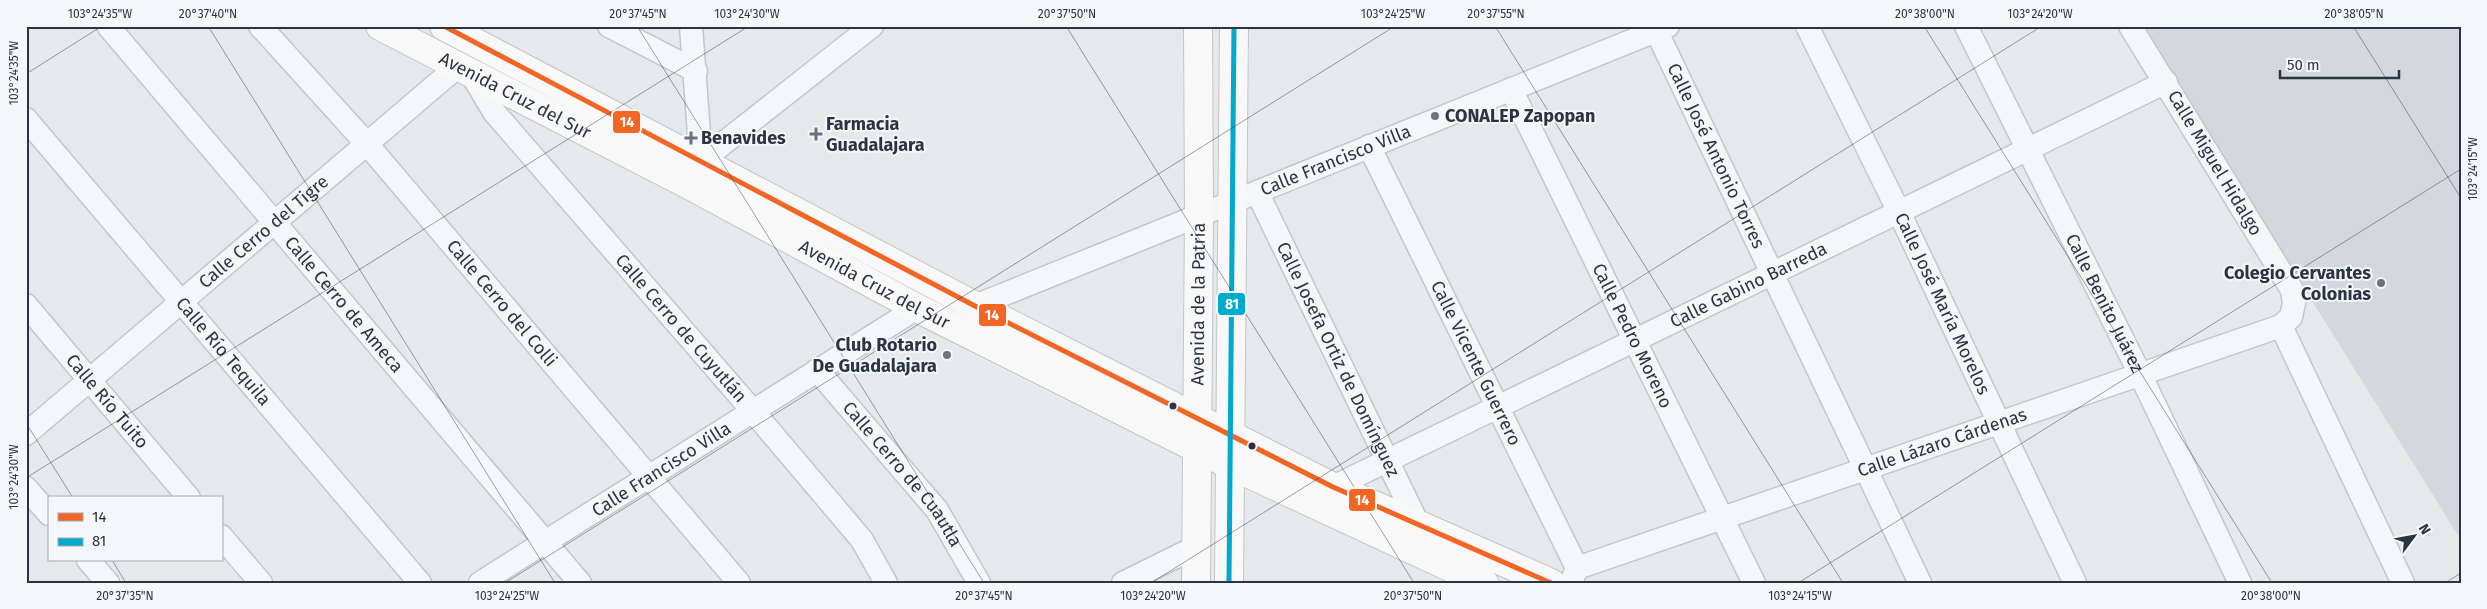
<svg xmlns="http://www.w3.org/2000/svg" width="2487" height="609" font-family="'Fira Sans',sans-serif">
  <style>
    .built { fill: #d4d7dd }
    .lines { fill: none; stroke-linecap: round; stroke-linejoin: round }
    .minor-casing { stroke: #c4c6c8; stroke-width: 25 }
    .major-casing { stroke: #c2c5c8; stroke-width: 30 }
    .minor { stroke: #f5f6f7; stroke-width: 22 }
    .major { stroke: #f8f8f8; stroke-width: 28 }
    .bus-1-casing { stroke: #f4f6f9; stroke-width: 9 }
    .bus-2-casing { stroke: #f4f6f9; stroke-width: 9 }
    .bus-1 { stroke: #f26522; stroke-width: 5 }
    .bus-2 { stroke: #00a9ce; stroke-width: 5 }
    .ticks { fill: none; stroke: #2b3445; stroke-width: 1; stroke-opacity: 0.45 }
    .poi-dot { fill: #6c737f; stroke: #f4f6f9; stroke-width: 2 }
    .bus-dot { fill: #2b3445; stroke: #f4f6f9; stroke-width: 2 }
    .labels { text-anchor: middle; stroke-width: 4; stroke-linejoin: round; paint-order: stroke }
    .street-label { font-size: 18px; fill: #2b3445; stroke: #f4f6f9 }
    .poi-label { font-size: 18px; font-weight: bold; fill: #2b3445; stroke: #f4f6f9; text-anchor: start }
    .line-badge { stroke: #f4f6f9; stroke-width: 2 }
    .badge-label { font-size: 14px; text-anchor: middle; font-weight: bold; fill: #fff }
    .neatline { fill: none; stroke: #2b3445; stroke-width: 2 }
    .ticks-label { font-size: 12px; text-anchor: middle; fill: #2b3445 }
  </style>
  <rect width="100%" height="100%" fill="#e6e8ea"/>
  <!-- built -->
  <path class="built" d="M 2141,26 L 2461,26 L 2461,540 Z"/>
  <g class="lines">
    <defs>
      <g id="minor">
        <path id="s1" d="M 108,26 L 580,583"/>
        <path id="s2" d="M 260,26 L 367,144 L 739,583"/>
        <path d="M 609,26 L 696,71"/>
        <path d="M 691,26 L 701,161 L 697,171"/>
        <path id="s3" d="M 1654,26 L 1920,583"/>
        <path id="s4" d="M 1807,26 L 1899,212 L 2075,583"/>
        <path id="s5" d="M 1966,26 L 2140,374 L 2240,583"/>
        <path id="s6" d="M 472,75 L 494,112 L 752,410 L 862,540 L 886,583"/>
        <path id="s7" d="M 1511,89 L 1754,583"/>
        <path id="s8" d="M 26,119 L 420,583"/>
        <path id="s9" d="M 1369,146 L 1577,568 L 1571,583"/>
        <path d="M 701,161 L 872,26"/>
        <path id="s10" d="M 1257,192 L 1419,526"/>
        <path id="s11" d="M 26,305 L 189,498"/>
        <path id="s12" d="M 975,306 L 1668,26"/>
        <path d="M 2281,326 L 2403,583"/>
        <path id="s13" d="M 817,370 L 937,510 L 979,583"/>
        <path id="s14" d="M 26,434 L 457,67"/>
        <path id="s15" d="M 1333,487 L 2166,82"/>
        <path d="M 26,488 L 49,514"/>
        <path d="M 221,536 L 261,583"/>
        <path d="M 88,560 L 108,583"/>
        <path id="s16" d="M 1577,568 L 2281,326 L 2291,317 L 2294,303 L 2292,290 L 2130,26"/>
        <path id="s17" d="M 480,583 C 627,492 771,399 917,308"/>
        <path d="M 1123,583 L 1196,547"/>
      </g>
      <g id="major">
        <path id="s18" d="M 380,26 L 691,186 L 917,308 L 1230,465 L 1484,583"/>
        <path d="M 444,26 L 975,306 L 1333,487 L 1551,583"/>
        <path id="s19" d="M 1196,583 L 1199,214 L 1198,26"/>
        <path d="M 1229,583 L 1234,26"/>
      </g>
    </defs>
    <!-- minor casing -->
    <use href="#minor" class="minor-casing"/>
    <!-- major casing -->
    <use href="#major" class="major-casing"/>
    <!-- minor -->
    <use href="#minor" class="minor"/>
    <!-- major -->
    <use href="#major" class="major"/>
    <defs>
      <path id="bus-1" d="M 444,26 L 975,306 L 1333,487 L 1551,583"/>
      <path id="bus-2" d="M 1229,583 L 1234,26"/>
    </defs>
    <!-- bus-1 casing -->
    <use href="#bus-1" class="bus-1-casing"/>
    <!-- bus-2 casing -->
    <use href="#bus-2" class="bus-2-casing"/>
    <!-- bus-1 -->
    <use href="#bus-1" class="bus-1"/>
    <!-- bus-2 -->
    <use href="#bus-2" class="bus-2"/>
  </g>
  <!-- ticks -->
  <path class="ticks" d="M 208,26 L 555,583M 637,26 L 984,583M 1066,26 L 1414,583M 1495,26 L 1843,583M 1924,26 L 2272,583M 2353,26 L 2461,198M 26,74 L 102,26M 26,423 L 73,498M 26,478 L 749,26M 112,560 L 126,583M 505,583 L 1395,26M 1151,583 L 2042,26M 1798,583 L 2461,169M 2445,583 L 2461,573"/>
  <!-- markers -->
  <g class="poi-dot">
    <circle cx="1435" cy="116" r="5"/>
    <path d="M813.5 126.5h5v5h5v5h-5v5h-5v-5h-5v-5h5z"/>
    <path d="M688.5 130.5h5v5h5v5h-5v5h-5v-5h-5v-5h5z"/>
    <circle cx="2381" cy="283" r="5"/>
    <circle cx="947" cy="355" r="5"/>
  </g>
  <g class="bus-dot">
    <circle cx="1173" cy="406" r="4.5"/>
    <circle cx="1252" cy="446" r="4.5"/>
  </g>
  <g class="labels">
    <!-- street labels -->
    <g class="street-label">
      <text dy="6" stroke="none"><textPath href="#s18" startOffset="152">Avenida Cruz del Sur</textPath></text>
      <text dy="6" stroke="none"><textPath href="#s3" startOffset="144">Calle José Antonio Torres</textPath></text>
      <text dy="6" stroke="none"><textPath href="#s12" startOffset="389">Calle Francisco Villa</textPath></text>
      <text transform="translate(2215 163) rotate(59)" y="6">Calle Miguel Hidalgo</text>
      <text dy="6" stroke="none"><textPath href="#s14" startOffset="312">Calle Cerro del Tigre</textPath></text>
      <text dy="6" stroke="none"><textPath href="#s18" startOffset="558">Avenida Cruz del Sur</textPath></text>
      <text dy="6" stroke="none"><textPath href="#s15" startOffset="462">Calle Gabino Barreda</textPath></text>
      <text dy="6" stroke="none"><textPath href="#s2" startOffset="368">Calle Cerro del Colli</textPath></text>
      <text dy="6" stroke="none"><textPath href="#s4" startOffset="309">Calle José María Morelos</textPath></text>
      <text dy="6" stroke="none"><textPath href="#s5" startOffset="310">Calle Benito Juárez</textPath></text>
      <text dy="6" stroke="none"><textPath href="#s1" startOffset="365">Calle Cerro de Ameca</textPath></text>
      <text dy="6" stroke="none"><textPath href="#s19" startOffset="279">Avenida de la Patria</textPath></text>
      <text dy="6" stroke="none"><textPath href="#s6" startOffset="329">Calle Cerro de Cuyutlán</textPath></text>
      <text dy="6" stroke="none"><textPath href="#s7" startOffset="275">Calle Pedro Moreno</textPath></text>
      <text dy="6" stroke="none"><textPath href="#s8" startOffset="305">Calle Río Tequila</textPath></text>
      <text dy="6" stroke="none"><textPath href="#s10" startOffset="186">Calle Josefa Ortiz de Domínguez</textPath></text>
      <text dy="6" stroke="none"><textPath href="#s9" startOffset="242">Calle Vicente Guerrero</textPath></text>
      <text dy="6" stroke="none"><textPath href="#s11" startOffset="126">Calle Río Tuito</textPath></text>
      <text dy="6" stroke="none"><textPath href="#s16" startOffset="386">Calle Lázaro Cárdenas</textPath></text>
      <text dy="6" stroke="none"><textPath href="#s17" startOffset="214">Calle Francisco Villa</textPath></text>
      <text dy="6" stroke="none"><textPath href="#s13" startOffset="135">Calle Cerro de Cuautla</textPath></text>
    </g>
    <!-- poi labels -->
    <g class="poi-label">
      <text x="1445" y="122">CONALEP Zapopan</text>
      <text x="826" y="130">Farmacia<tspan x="826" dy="21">Guadalajara</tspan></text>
      <text x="701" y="144">Benavides</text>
      <text x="2371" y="279" text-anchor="end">Colegio Cervantes<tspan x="2371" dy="21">Colonias</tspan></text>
      <text x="937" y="351" text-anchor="end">Club Rotario<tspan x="937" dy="21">De Guadalajara</tspan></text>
    </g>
  </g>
  <g class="line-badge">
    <rect x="612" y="110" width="29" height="24" rx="5" fill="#f26522"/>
    <rect x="1217" y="292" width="29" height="24" rx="5" fill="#00a9ce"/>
    <rect x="978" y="303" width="29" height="24" rx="5" fill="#f26522"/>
    <rect x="1348" y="488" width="28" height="24" rx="5" fill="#f26522"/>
  </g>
  <g class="badge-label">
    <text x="627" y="127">14</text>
    <text x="1232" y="309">81</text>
    <text x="992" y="320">14</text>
    <text x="1362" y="505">14</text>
  </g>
  <!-- border -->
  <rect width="2487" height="609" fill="none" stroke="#f4f6f9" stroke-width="55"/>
  <!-- legend -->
  <rect x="48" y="496" width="175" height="65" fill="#f4f6f9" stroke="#a4a8b1"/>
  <rect x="58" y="513" width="25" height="8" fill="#f26522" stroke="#a4a8b1"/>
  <text x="92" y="522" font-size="15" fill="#2b3445">14</text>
  <rect x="58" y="538" width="25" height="8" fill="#00a9ce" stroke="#a4a8b1"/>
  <text x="92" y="546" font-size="15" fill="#2b3445">81</text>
  <!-- north arrow -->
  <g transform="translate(2414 536) rotate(58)" stroke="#f4f6f9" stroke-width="4" paint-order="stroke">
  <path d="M0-4L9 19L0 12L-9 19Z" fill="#2b3445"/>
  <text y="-8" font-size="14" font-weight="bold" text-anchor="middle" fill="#2b3445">N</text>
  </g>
  <!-- scale -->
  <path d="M2280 70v8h119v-8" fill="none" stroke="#2b3445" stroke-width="2.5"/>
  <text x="2287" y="70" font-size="15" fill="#2b3445" stroke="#f4f6f9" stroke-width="4" paint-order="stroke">50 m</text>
  <rect x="28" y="28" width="2432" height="554" class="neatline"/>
  <g class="ticks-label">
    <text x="100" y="18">103°24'35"W</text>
    <text x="208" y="18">20°37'40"N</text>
    <text x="638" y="18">20°37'45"N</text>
    <text x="747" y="18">103°24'30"W</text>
    <text x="1067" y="18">20°37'50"N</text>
    <text x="1393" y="18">103°24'25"W</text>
    <text x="1496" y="18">20°37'55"N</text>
    <text x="1925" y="18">20°38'00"N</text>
    <text x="2040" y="18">103°24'20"W</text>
    <text x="2354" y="18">20°38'05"N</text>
    <text transform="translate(14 73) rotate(-90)" y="4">103°24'35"W</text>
    <text transform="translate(2473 169) rotate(-90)" y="4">103°24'15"W</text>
    <text transform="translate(14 477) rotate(-90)" y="4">103°24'30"W</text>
    <text x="125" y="600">20°37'35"N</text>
    <text x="507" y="600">103°24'25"W</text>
    <text x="984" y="600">20°37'45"N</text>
    <text x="1153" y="600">103°24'20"W</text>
    <text x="1413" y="600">20°37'50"N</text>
    <text x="1800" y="600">103°24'15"W</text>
    <text x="2271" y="600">20°38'00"N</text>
  </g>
</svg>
